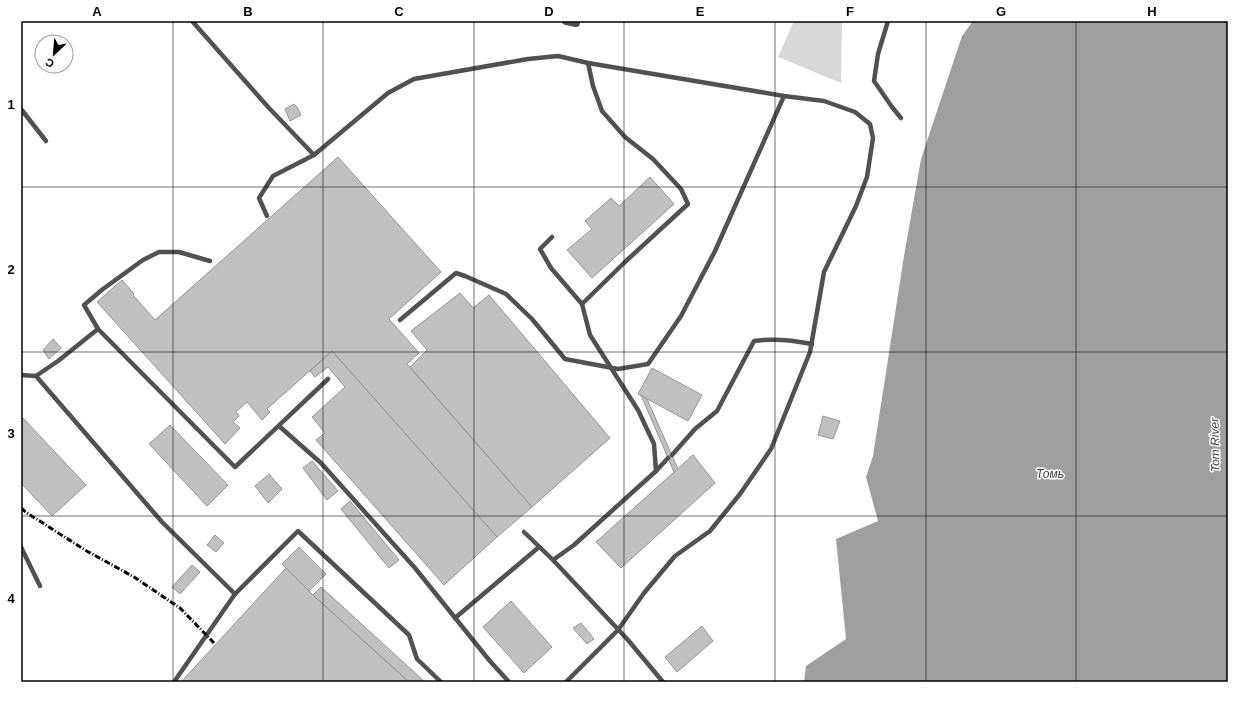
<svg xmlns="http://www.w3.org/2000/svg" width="1249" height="703" font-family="Arial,sans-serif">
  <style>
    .green { fill: #d8d8d8 }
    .water { fill: #9f9f9f }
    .building { fill: #c0c0c0; stroke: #959595 }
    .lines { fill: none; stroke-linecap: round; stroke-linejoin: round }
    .lane { stroke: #515151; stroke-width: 4.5 }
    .street { stroke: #515151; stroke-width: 8 }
    .rail { stroke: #000; stroke-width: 3; stroke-dasharray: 6 2 1 2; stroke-linecap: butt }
    .grid { fill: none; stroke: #000; stroke-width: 1; stroke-opacity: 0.55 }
    .labels { text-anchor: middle; stroke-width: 3; stroke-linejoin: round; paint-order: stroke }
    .water-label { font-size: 12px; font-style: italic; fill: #404040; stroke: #fff }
    .neatline { fill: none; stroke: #000; stroke-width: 1.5 }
    .grid-label { font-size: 13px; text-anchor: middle; font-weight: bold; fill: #000 }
  </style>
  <rect width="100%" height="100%" fill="#fff"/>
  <!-- green -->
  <path class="green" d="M 794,21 L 842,21 L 841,83 L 778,57 Z"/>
  <!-- water -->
  <path class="water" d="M 973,21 L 1228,21 L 1228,682 L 804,682 L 806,666 L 846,639 L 836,539 L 878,521 L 866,477 L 873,456 L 904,256 L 921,159 L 962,36 Z"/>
  <!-- building -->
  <g class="building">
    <path d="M 294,104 L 297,107 L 301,115 L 290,121 L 285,109 Z"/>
    <path d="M 338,157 L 441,272 L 389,319 L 419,353 L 407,364 L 532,507 L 497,537 L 332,351 L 267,409 L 270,412 L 262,420 L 247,402 L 236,412 L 239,416 L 233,422 L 240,428 L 225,444 L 97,302 L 122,280 L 134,294 L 133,295 L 155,320 Z"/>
    <path d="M 650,177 L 674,204 L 592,278 L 567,250 L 592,229 L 585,221 L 611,198 L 619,206 Z"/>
    <path d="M 460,293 L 473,308 L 489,295 L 610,438 L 532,507 L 410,367 L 427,350 L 411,331 Z"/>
    <path d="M 53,339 L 61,348 L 49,359 L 43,350 Z"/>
    <path d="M 332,351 L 497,537 L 444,585 L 316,440 L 325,433 L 312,417 L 345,387 L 328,367 L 315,377 L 310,371 Z"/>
    <path d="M 652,368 L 702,395 L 688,421 L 638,394 Z"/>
    <path d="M 641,395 L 647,399 L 678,469 L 674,472 Z"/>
    <path d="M 823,416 L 840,421 L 833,439 L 818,435 Z"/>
    <path d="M 23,418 L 86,485 L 52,516 L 21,483 L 21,420 Z"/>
    <path d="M 170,425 L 228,485 L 207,506 L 149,444 Z"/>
    <path d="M 693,455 L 715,483 L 621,568 L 596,542 Z"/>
    <path d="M 312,461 L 338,491 L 327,500 L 303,468 Z"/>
    <path d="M 269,474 L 282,489 L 268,503 L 255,486 Z"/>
    <path d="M 350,501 L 399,560 L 389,568 L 341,509 Z"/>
    <path d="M 215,535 L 224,543 L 216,552 L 207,545 Z"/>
    <path d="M 299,547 L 326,574 L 309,591 L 282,564 Z"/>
    <path d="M 192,565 L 200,572 L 180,594 L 172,587 Z"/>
    <path d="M 286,568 L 313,595 L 409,682 L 181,682 Z"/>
    <path d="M 321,587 L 425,682 L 409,682 L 313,595 Z"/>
    <path d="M 511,601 L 552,647 L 524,673 L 483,627 Z"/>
    <path d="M 581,623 L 594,639 L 587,644 L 573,628 Z"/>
    <path d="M 702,626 L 713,641 L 677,672 L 665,657 Z"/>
  </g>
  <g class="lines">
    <!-- lane -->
    <g class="lane">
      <path d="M 192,21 L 269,108 L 314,155 L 388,93 L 414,79 L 528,59 L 558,56 L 588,63 L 784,96 L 824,101 L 855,112 L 870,124 L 873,138 L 867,177 L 856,206 L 824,272 L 810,352 L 771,449 L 740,494 L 710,531 L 675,556 L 644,593 L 618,630 L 566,682"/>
      <path d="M 888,21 L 878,54 L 874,81 L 892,107 L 901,118"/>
      <path d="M 21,109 L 46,141"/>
      <path d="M 267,216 L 259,198 L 273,176 L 314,155"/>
      <path d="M 552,237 L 540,249 L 551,268 L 582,304 L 590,335 L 638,410 L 654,444 L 656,471"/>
      <path d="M 210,261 L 179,252 L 159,252 L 143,260 L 103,289 L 84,305 L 98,329 L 235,467 L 328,379"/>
      <path d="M 582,304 L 626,261 L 688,204 L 681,189 L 653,159 L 625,137 L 602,111 L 593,86 L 588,63"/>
      <path d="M 400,320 L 456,273 L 465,276 L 506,294 L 532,319 L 565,359 L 618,369 L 648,364 L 681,316 L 715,251 L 784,96"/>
      <path d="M 21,375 L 36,376 L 58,361 L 98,329"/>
      <path d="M 36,376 L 162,522 L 235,594 L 174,682"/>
      <path d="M 279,426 L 321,463 L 415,568 L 489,660 L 509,682"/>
      <path d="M 672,455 L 695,429 L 717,411 L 754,341 C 774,338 792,340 812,344"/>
      <path d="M 524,532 L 553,560 L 628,640 L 663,682"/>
      <path d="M 21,547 L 40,586"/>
      <path d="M 553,560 L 574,545 L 656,471 L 668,458"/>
      <path d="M 235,594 L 298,531 L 409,635 L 417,659 L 441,682"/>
      <path d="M 455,618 L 539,547"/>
    </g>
    <!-- street -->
    <path class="street" d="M 566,21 L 576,23"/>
    <!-- rail -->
    <path class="rail" d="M 21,508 L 27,513 L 85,550 L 134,577 L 180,608 L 214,643"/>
  </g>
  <!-- grid -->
  <path class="grid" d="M 173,21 L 173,682M 323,21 L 323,682M 474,21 L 474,682M 624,21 L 624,682M 775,21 L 775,682M 926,21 L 926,682M 1076,21 L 1076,682M 21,187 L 1228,187M 21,352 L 1228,352M 21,516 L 1228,516"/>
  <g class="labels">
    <!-- water labels -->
    <g class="water-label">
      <text transform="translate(1215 445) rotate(-91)" y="4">Tom River</text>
      <text x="1050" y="478">Томь</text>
    </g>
  </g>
  <!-- border -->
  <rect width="1249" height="703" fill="none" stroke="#ffffff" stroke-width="44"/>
  <!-- north arrow -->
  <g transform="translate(54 54) rotate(206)"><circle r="19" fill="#ffffff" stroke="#999999"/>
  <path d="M0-3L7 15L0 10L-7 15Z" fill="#000000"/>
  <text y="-6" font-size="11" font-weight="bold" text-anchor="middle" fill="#000000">С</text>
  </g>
  <rect x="22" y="22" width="1205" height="659" class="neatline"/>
  <g class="grid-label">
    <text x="97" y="16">A</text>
    <text x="248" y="16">B</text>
    <text x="399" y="16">C</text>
    <text x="549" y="16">D</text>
    <text x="700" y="16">E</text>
    <text x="850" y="16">F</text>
    <text x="1001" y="16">G</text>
    <text x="1152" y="16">H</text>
    <text x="11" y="109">1</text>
    <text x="11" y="274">2</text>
    <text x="11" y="438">3</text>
    <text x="11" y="603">4</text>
  </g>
</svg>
